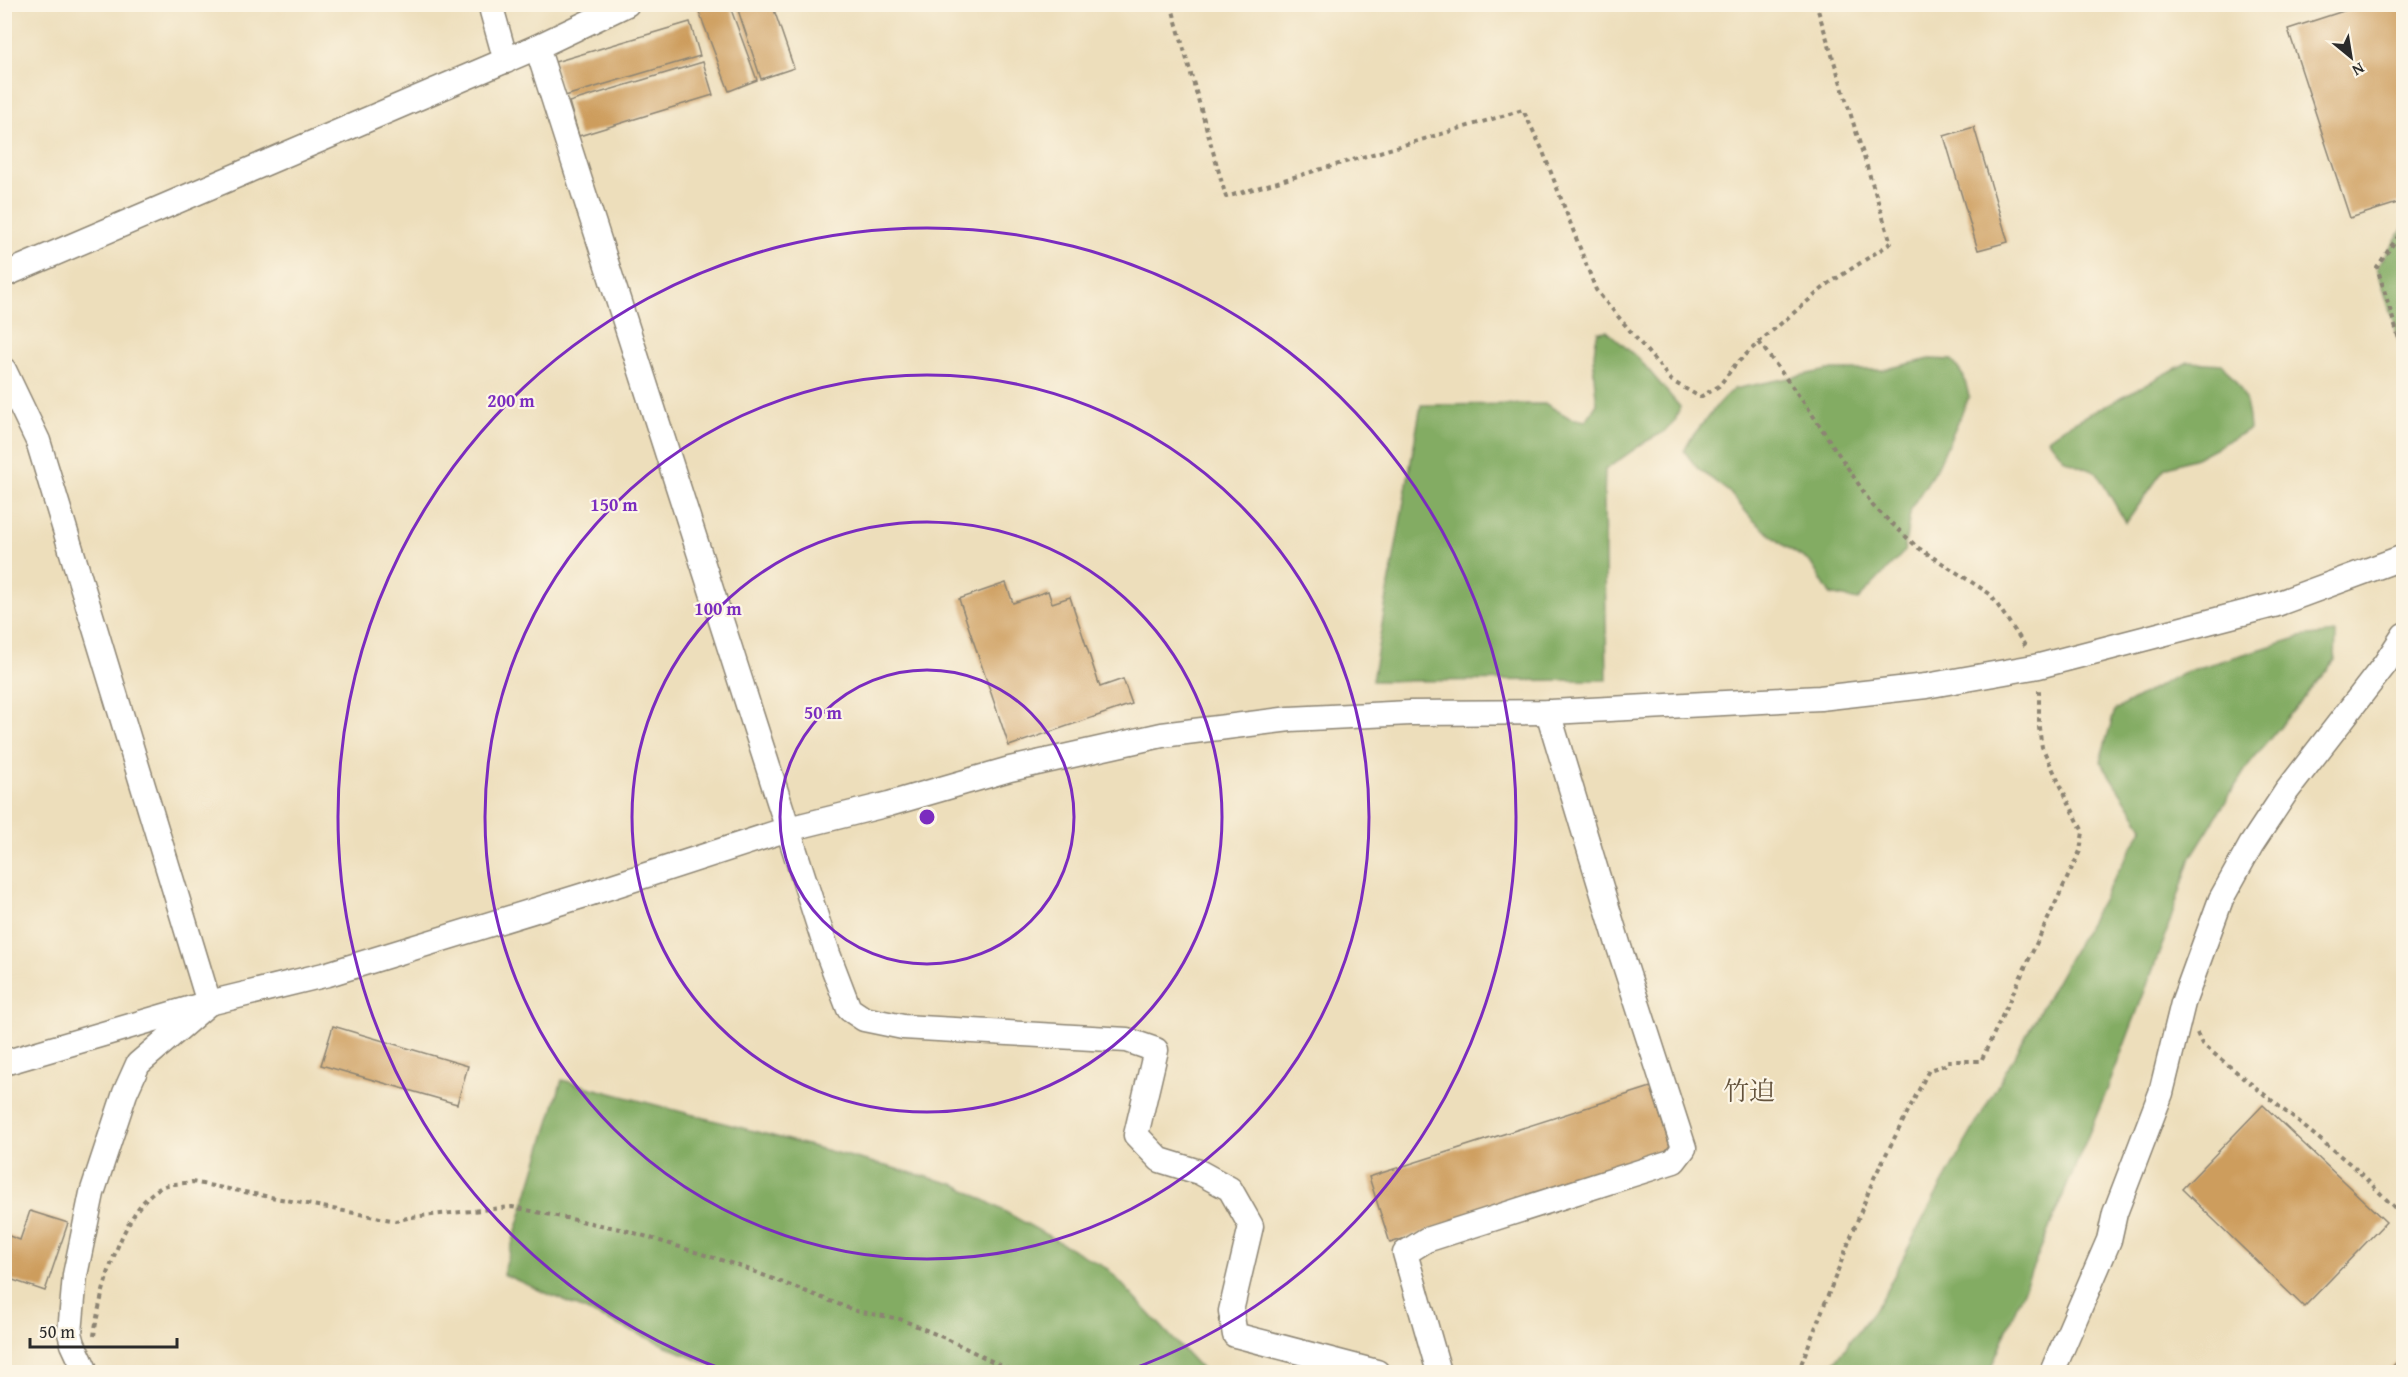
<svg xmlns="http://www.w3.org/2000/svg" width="2408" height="1377" font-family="'Gentium Book Plus','Noto Serif JP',serif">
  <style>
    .forest { fill: #83ac63; stroke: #576c47; stroke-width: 1.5 }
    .building { fill: #cd9d5d }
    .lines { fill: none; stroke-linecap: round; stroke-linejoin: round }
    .minor-casing { stroke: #8c8473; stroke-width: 27 }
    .path { stroke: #8c8473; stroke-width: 4; stroke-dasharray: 4.5 4.5; stroke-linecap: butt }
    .minor { stroke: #fff; stroke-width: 24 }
    .ring { fill: none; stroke: #7b2cbf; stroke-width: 3 }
    .labels { text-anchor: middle; stroke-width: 4.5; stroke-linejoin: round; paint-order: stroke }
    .quarter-label { font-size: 26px; fill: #64533c; stroke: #fcf5e5 }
    .centre { fill: #7b2cbf; stroke: #fcf5e5; stroke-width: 3 }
    .ring-label { font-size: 18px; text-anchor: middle; font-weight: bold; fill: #7b2cbf; stroke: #fcf5e5; stroke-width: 4.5; stroke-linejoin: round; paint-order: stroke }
  </style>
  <rect width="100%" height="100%" fill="#fcf5e5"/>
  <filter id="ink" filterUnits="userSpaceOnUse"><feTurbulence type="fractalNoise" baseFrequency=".0167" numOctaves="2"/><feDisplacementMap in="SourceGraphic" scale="12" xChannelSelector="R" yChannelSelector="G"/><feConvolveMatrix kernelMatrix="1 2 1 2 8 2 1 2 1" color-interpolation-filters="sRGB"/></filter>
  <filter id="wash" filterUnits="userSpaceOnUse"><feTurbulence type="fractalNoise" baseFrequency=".008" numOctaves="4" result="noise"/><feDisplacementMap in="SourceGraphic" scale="24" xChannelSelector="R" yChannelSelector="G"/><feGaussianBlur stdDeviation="1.35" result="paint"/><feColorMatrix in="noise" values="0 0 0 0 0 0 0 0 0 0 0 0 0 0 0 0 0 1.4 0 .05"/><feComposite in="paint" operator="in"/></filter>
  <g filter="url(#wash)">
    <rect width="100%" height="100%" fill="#eddebb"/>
    <!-- forest -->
    <g class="forest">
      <path d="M 2403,228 L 2403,355 L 2377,267 Z"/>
      <path d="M 1607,331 L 1640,360 L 1680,407 L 1675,421 L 1664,432 L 1645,442 L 1605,470 L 1604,503 L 1607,680 L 1372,681 L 1421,405 L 1546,404 L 1570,418 L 1586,421 L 1597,404 C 1594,381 1591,355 1598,332 Z"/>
      <path d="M 1930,359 L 1952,360 L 1964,377 L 1969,396 L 1965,406 L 1938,466 L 1911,508 L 1904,552 L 1858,600 L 1830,594 L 1810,562 L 1783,545 L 1752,519 L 1729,492 L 1697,468 L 1684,451 L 1692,437 L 1718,404 L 1734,389 L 1828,370 L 1882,370 Z"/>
      <path d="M 2188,362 L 2222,364 C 2242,388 2248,397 2250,429 L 2196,458 L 2165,468 L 2126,523 L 2097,473 L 2065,460 L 2048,439 L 2065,427 Z"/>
      <path d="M 2336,633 L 2335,660 L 2249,764 L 2191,857 L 2163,943 L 2108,1088 L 1989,1372 L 1827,1372 L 1881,1301 L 1927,1211 L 2143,827 L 2100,761 L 2115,710 L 2182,673 L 2300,637 Z"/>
      <path d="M 562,1080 L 957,1185 L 1108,1269 L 1204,1372 L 725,1372 L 503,1274 Z"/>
    </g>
    <g id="blocks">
      <!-- building -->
      <g class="building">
        <path d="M 696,4 L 729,4 L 757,80 L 729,91 Z"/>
        <path d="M 736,4 L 772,4 L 794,68 L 761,79 Z"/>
        <path d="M 2365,4 L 2404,4 L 2404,201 L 2350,218 L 2288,29 Z"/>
        <path d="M 690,22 L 700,56 L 565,96 L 555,62 Z"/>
        <path d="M 703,62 L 713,95 L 579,136 L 569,102 Z"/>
        <path d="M 1974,127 L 2008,242 L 1978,250 L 1944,136 Z"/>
        <path d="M 1006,583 L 1013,603 L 1048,591 L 1052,603 L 1070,597 L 1100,687 L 1123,679 L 1132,704 L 1009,746 L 959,599 Z"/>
        <path d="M 333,1026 L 468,1066 L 457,1104 L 321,1065 Z"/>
        <path d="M 1651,1087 L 1672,1153 L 1390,1243 L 1369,1177 Z"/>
        <path d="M 2263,1105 L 2386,1222 L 2304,1307 L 2182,1189 Z"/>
        <path d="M 30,1211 L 68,1223 L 45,1291 L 4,1277 L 4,1234 L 20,1240 Z"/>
        <path d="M 2404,1355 L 2404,1372 L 2387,1372 Z"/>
      </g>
    </g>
  </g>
  <g filter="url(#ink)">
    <use href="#blocks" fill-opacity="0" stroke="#8c8473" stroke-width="1.5"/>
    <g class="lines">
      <defs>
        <g id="minor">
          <path d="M 492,4 L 492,11 L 506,61"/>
          <path d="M 537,47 L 828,954 L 849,1009 L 864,1019 L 903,1027 L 1127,1040 L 1156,1050 L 1136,1135 L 1160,1160 L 1199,1172 L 1230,1189 L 1251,1226 L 1231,1311 L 1235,1335 L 1377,1372"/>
          <path d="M 4,275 L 537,47 L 627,4"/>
          <path d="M 4,370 L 38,441 L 209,1003 L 138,1064 L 125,1093 L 92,1193 L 75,1275 L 70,1333 L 73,1344 L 86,1372"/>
          <path d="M 4,1063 L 209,1003 L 328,974 L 588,894 L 788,829 L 889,804 L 1010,769 L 1162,735 L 1290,719 L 1410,713 L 1551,712 L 1820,698 L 1926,686 L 2039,666 L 2274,605 L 2404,557"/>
          <path d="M 1439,1372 L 1405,1253 L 1426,1240 L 1674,1161 L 1684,1148 L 1619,947 L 1548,712"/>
          <path d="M 2052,1372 L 2109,1240 L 2115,1213 L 2161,1093 L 2183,1003 L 2221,899 L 2251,845 L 2286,792 L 2385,664 L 2404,635"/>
        </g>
      </defs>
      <!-- minor casing -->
      <use href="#minor" class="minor-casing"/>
      <!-- path -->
      <g class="path">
        <path d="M 1171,4 L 1226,197 L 1523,110 L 1542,149 L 1596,290 L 1672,381 L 1700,397 L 1719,386 L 1735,365 L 1759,342 L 1828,284 L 1891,243 L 1816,4"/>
        <path d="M 2404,228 L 2377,267 L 2404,355"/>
        <path d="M 1759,342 L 1808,408 L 1873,506 L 1917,547 L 1990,594 L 2026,647"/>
        <path d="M 2197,1033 L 2202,1044 L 2354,1167 L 2404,1217"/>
        <path d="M 94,1336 C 99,1296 122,1208 160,1188 C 168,1183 182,1184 192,1182 L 396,1221 L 411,1217 L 512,1207 L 625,1230 L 737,1265 L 856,1311 L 900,1319 L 947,1339 L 1014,1372"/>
        <path d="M 1798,1372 L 1874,1178 L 1929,1070 L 1945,1065 L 1947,1061 L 1981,1061 L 2080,851 L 2083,832 L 2042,747 L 2039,728 L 2039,686"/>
      </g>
      <!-- minor -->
      <use href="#minor" class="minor"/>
    </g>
  </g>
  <!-- distance rings -->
  <g class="ring">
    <circle cx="927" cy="817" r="147"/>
    <circle cx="927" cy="817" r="295"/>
    <circle cx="927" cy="817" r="442"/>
    <path d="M730 1372A589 589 0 1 1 1124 1372"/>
  </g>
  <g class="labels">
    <!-- quarter labels -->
    <g class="quarter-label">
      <text x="1749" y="1100">竹迫</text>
    </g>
  </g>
  <circle cx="927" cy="817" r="9" class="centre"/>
  <g class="ring-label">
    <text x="511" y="407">200 m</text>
    <text x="614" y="511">150 m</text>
    <text x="718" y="615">100 m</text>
    <text x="823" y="719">50 m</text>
  </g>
  <!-- margin -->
  <rect width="2408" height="1377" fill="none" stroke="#fcf5e5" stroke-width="24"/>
  <!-- north arrow -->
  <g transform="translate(2351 57) rotate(150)" stroke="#fcf5e5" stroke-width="4.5" paint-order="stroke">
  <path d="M0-4.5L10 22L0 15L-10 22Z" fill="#2b2b2b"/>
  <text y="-9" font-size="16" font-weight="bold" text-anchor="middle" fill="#2b2b2b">N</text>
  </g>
  <!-- scale -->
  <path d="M30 1338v9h147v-9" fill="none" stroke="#2b2b2b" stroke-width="3"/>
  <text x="39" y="1338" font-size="18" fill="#2b2b2b" stroke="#fcf5e5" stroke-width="4.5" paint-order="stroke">50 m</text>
</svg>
